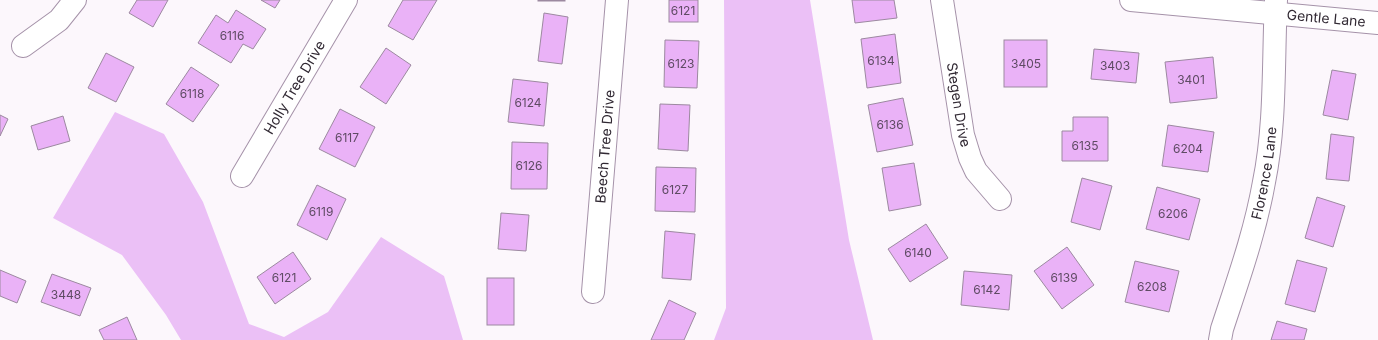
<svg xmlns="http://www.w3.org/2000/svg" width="1378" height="340" font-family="Inter,sans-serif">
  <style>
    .green { fill: #ebc0f6 }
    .building { fill: #eab2f7; stroke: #9c89a0 }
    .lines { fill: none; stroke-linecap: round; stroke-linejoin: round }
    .minor-casing { stroke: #a592a9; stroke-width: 24 }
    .minor { stroke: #fff; stroke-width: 22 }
    .labels { text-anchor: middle; stroke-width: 4; stroke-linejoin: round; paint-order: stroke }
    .number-label { font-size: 12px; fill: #5f4b64 }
    .street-label { font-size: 14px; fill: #312933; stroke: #fff }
  </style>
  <rect width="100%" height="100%" fill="#fcf7fc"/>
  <!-- green -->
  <g class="green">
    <path d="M 724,0 L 810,0 L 849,240 L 873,340 L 714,340 L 726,308 Z"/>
    <path d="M 115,112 L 164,134 L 203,202 L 249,324 L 284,337 L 328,312 L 381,237 L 444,276 L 463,340 L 181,340 L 166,315 L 122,255 L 53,218 Z"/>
  </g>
  <!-- building -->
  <g class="building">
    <path d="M 137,0 L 168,0 L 153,27 L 129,13 Z"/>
    <path d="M 261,0 L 280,0 L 275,8 Z"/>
    <path d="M 403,0 L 437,0 L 413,40 L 388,26 Z"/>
    <rect x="538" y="0" width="27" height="1"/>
    <rect x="669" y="0" width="29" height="22"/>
    <path d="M 852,0 L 894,0 L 897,18 L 855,23 Z"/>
    <path d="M 236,10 L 266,29 L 253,49 L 243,44 L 231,63 L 198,43 L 216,15 L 228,23 Z"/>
    <path d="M 544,13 L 568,17 L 562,64 L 538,61 Z"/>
    <path d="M 895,34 L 901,83 L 867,88 L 861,39 Z"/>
    <path d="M 665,40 L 699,41 L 697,88 L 664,87 Z"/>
    <rect x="1004" y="40" width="43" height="47"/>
    <path d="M 386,48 L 411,65 L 386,104 L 360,87 Z"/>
    <path d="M 1094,49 L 1139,53 L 1136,83 L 1091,79 Z"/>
    <path d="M 106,53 L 134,67 L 116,102 L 88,88 Z"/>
    <path d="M 1213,57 L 1217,98 L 1170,103 L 1165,62 Z"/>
    <path d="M 191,67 L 219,85 L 193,122 L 166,104 Z"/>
    <path d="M 1332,70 L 1356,74 L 1348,120 L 1323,115 Z"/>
    <path d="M 513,79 L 548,83 L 544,126 L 508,122 Z"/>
    <path d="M 903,98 L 913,145 L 877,152 L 868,105 Z"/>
    <path d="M 660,104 L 690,105 L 688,151 L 658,149 Z"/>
    <path d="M 340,109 L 375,127 L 355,167 L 319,149 Z"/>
    <path d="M 0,115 L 8,119 L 0,136 Z"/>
    <path d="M 63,116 L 70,141 L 38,150 L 31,126 Z"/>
    <path d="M 1073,117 L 1108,117 L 1108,161 L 1062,161 L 1062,131 L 1073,131 Z"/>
    <path d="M 1168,125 L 1214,132 L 1208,172 L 1162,166 Z"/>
    <path d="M 1331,134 L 1354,137 L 1349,181 L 1326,179 Z"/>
    <path d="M 512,142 L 548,143 L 547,189 L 511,189 Z"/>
    <path d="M 914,163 L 921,205 L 889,211 L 882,168 Z"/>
    <path d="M 656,167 L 696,168 L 695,212 L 655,211 Z"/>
    <path d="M 1082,178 L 1112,186 L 1100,230 L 1071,222 Z"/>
    <path d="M 317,185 L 346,199 L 327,240 L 297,225 Z"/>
    <path d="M 1157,187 L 1200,199 L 1189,240 L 1146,229 Z"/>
    <path d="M 1317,197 L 1345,206 L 1333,247 L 1305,238 Z"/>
    <path d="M 501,213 L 529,215 L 526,251 L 498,249 Z"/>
    <path d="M 926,224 L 948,258 L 910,282 L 888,249 Z"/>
    <path d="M 665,231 L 695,234 L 691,280 L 662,278 Z"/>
    <path d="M 1067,247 L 1094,285 L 1062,309 L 1034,271 Z"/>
    <path d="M 293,252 L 311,279 L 275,304 L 257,277 Z"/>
    <path d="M 1297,260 L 1327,268 L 1315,312 L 1285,304 Z"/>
    <path d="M 1135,261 L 1179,271 L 1169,312 L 1125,302 Z"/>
    <path d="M 0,270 L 26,281 L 17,303 L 0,296 Z"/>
    <path d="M 964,271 L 1012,275 L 1009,310 L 961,305 Z"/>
    <path d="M 52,274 L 91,288 L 80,316 L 41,302 Z"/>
    <rect x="487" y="278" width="27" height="47"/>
    <path d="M 669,300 L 696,313 L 684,340 L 651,340 Z"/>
    <path d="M 127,317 L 137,340 L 104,340 L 99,330 Z"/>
    <path d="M 1277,321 L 1307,329 L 1304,340 L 1271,340 Z"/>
  </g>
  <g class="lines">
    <defs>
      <g id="minor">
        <path id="s1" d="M 942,0 L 963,135 L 970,158 L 976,171 L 1000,199"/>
        <path id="s2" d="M 1131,0 L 1378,23"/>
        <path d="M 23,46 L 59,20 L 75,0"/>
        <path id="s3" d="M 242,176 L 346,0"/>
        <path id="s4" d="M 593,292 L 617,0"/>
        <path id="s5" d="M 1220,340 L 1222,329 C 1238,280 1255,233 1264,182 C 1276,123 1273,60 1276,0"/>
      </g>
    </defs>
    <!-- minor casing -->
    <use href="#minor" class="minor-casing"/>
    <!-- minor -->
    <use href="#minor" class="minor"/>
  </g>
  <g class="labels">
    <!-- number labels -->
    <g class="number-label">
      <text x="683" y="15">6121</text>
      <text x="232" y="40">6116</text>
      <text x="881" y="65">6134</text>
      <text x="681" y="68">6123</text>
      <text x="1026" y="68">3405</text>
      <text x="1115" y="70">3403</text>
      <text x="1191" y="84">3401</text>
      <text x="192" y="98">6118</text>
      <text x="528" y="107">6124</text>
      <text x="890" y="129">6136</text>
      <text x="347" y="142">6117</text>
      <text x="1085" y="150">6135</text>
      <text x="1188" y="153">6204</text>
      <text x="529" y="170">6126</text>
      <text x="675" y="194">6127</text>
      <text x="321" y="216">6119</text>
      <text x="1173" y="218">6206</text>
      <text x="918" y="257">6140</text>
      <text x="284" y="282">6121</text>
      <text x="1064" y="282">6139</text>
      <text x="1152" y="291">6208</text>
      <text x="987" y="294">6142</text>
      <text x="66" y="299">3448</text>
    </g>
    <!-- street labels -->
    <g class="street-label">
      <text dy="5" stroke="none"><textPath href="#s2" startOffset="196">Gentle Lane</textPath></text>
      <text dy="5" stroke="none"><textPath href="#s3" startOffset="103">Holly Tree Drive</textPath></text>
      <text dy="5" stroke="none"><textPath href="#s1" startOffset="106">Stegen Drive</textPath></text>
      <text dy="5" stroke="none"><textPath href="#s4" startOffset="146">Beech Tree Drive</textPath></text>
      <text dy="5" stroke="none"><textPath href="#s5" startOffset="173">Florence Lane</textPath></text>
    </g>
  </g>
</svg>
